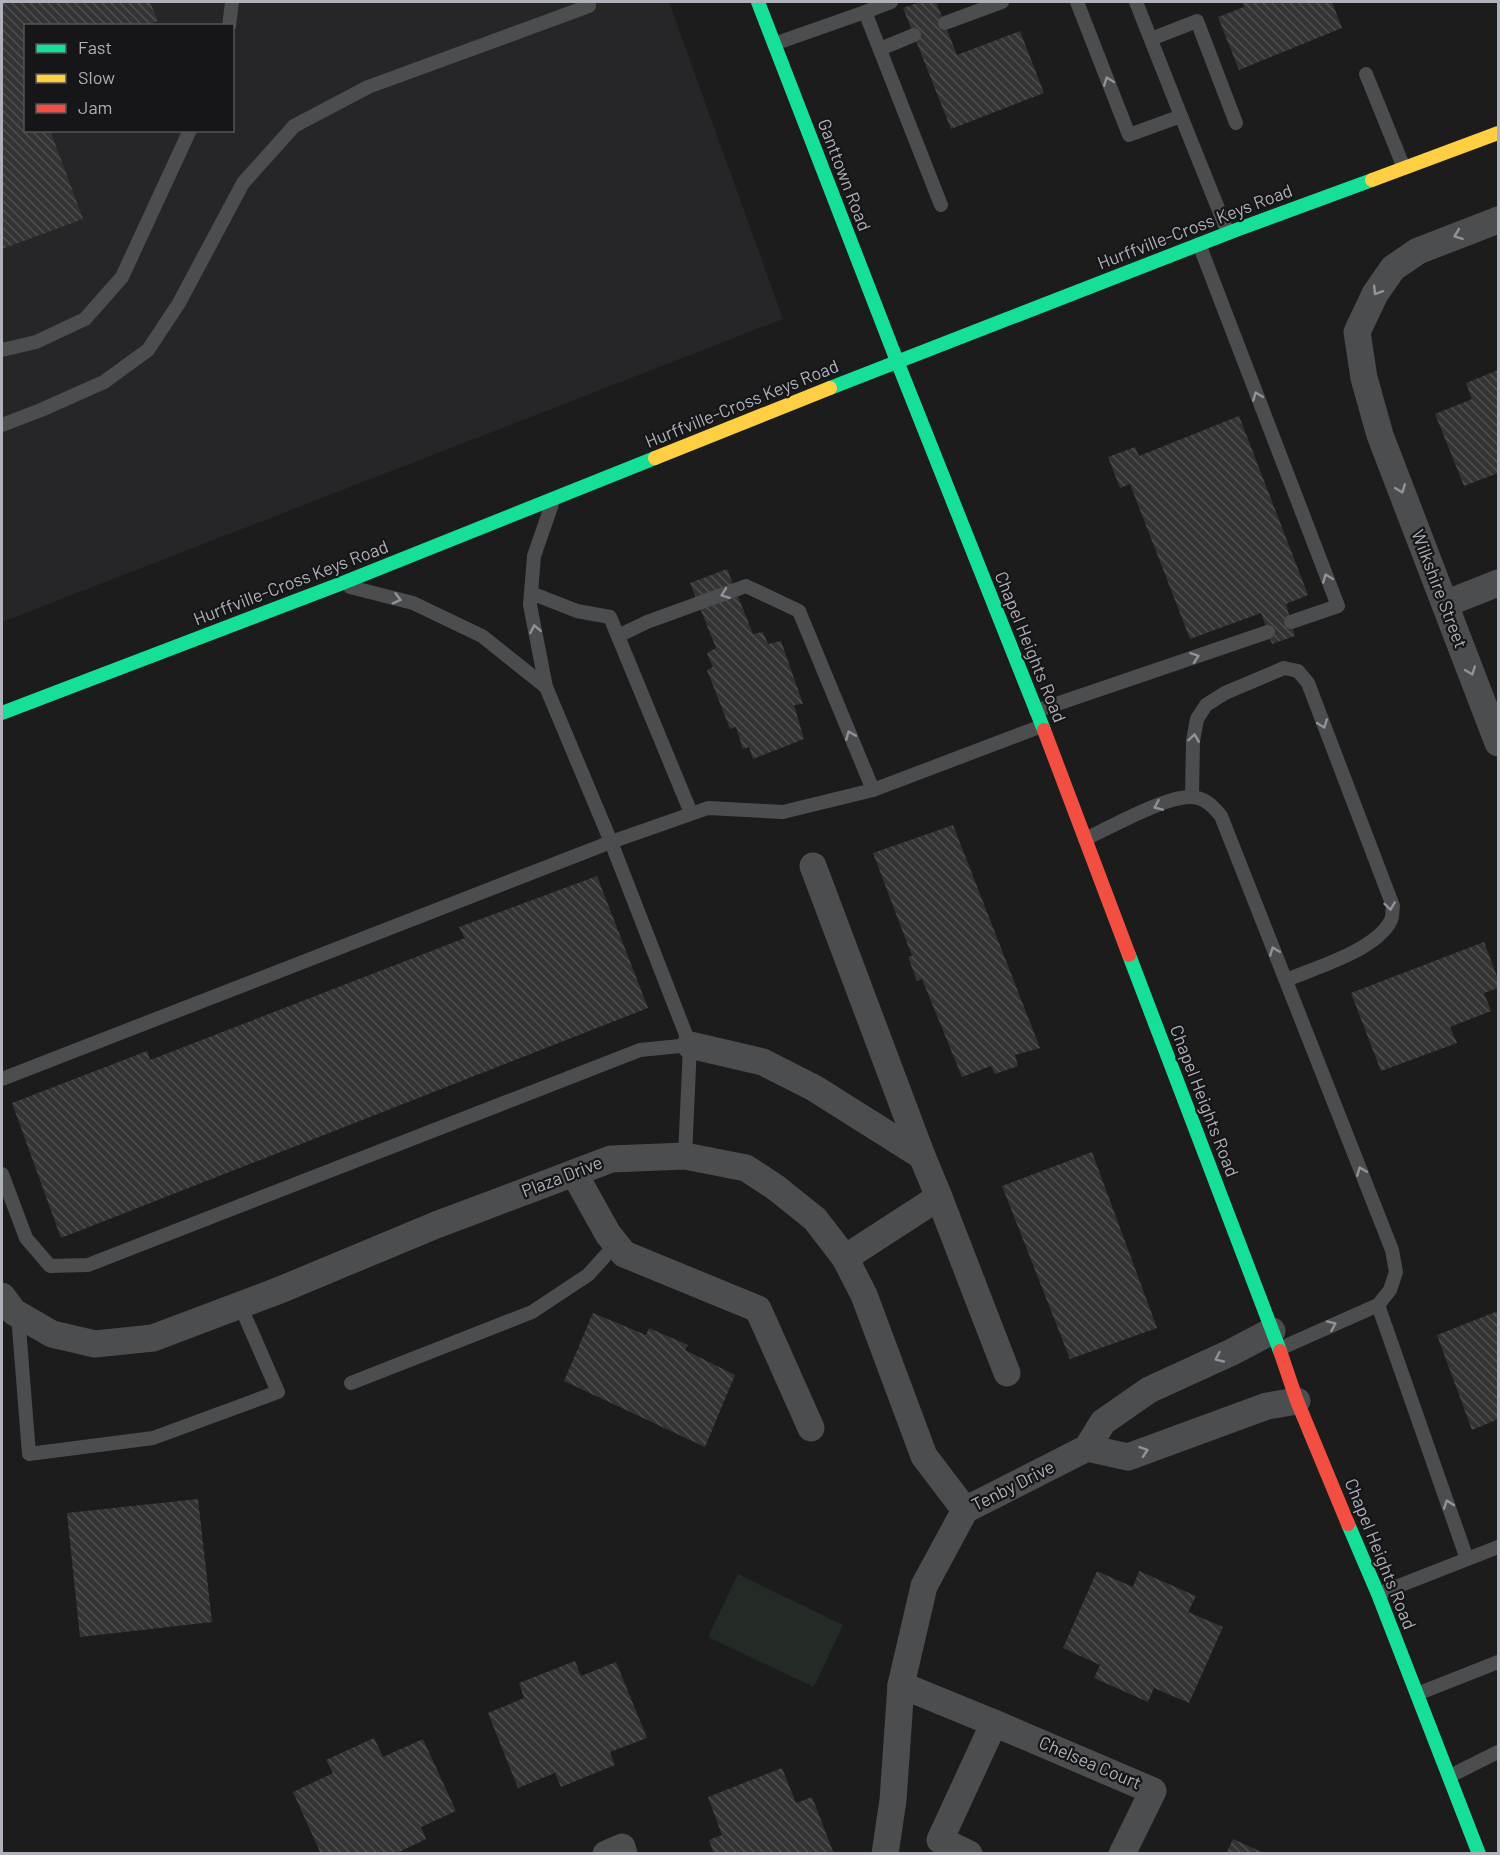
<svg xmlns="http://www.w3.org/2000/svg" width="1500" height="1855" font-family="Barlow,sans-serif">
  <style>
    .built { fill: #262628; fill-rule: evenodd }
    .grass { fill: #242b26 }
    .building { fill: url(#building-back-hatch) }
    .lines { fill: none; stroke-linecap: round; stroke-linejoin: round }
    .lane { stroke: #4c4d4f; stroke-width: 14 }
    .street { stroke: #4c4d4f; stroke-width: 27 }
    .fast { stroke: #16e098; stroke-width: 14 }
    .slow { stroke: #ffcf43; stroke-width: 14 }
    .jam { stroke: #f24e42; stroke-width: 14 }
    .oneway { stroke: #91939b }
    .labels { text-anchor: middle; stroke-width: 4.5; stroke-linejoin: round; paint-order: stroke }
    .street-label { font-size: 18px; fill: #afb1bb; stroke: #161618 }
  </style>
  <defs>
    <pattern id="building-back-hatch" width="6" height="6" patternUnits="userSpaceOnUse" patternTransform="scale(1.5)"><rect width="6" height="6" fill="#343435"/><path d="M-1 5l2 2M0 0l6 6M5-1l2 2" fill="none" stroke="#4f4f50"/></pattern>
  </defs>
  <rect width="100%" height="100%" fill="#1c1c1c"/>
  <!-- built -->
  <path class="built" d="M 2,2 L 669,2 L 783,319 L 2,622 ZM 26,26 L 232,26 L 232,130 L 26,130 Z"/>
  <!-- grass -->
  <path class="grass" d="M 738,1574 L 843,1625 L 814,1687 L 708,1637 Z"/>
  <!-- building -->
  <g class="building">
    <path d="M 2,2 L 150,2 L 158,21 L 145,26 L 26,26 L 26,130 L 50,130 L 83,219 L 2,249 Z"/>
    <path d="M 920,2 L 936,2 L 957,55 L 1020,31 L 1044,93 L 951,129 L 903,8 Z"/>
    <path d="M 1242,2 L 1332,2 L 1342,28 L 1239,70 L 1218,17 L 1244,7 Z"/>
    <path d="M 1498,370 L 1498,473 L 1464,486 L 1435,414 L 1472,399 L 1466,383 Z"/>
    <path d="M 1239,416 L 1308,595 L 1286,604 L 1295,636 L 1272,644 L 1261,613 L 1190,639 L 1130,484 L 1120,488 L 1108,457 L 1135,447 L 1139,456 Z"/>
    <path d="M 727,569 L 753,634 L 763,632 L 768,644 L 781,641 L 803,704 L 794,705 L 804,739 L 753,759 L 749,747 L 743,749 L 736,727 L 730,729 L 707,670 L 713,667 L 707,653 L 716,648 L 690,583 Z"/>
    <path d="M 953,825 L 1040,1048 L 1015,1055 L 1018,1066 L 995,1074 L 991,1066 L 962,1077 L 922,979 L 917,981 L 908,957 L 912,956 L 873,853 Z"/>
    <path d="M 597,876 L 648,1008 L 61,1238 L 12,1103 L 147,1051 L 150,1060 L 465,938 L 459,927 Z"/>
    <path d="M 1484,942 L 1498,979 L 1498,988 L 1484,993 L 1491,1011 L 1450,1027 L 1457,1043 L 1381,1071 L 1351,993 Z"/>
    <path d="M 1092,1152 L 1157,1328 L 1070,1359 L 1002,1186 Z"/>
    <path d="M 1498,1311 L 1498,1419 L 1472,1430 L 1437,1335 Z"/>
    <path d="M 593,1313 L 646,1335 L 649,1328 L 688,1345 L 685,1350 L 735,1375 L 705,1447 L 564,1381 Z"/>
    <path d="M 198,1499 L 212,1622 L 80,1637 L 67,1513 Z"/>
    <path d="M 1097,1571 L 1133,1587 L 1139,1571 L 1196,1596 L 1188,1612 L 1223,1627 L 1189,1703 L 1154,1688 L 1148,1702 L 1094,1678 L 1100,1665 L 1063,1648 Z"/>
    <path d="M 575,1661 L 581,1676 L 616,1662 L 647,1738 L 610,1752 L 615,1765 L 561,1787 L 555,1773 L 518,1788 L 488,1713 L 524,1698 L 519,1683 Z"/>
    <path d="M 374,1738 L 383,1757 L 423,1739 L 456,1811 L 421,1827 L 426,1839 L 395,1854 L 354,1854 L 353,1851 L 347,1854 L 321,1854 L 293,1792 L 333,1773 L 326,1760 Z"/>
    <path d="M 782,1768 L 796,1803 L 812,1797 L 834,1854 L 714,1854 L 709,1840 L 722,1835 L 708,1797 Z"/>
    <path d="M 1233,1839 L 1266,1854 L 1226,1854 Z"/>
  </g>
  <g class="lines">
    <!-- lane -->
    <g class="lane">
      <path d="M 1077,2 L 1129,135 L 1181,116 L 1228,233"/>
      <path d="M 1136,2 L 1181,116"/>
      <path d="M 865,12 L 891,2"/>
      <path d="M 945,23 L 1002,2"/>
      <path d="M 229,26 L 232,2"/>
      <path d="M 1151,39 L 1197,21 L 1236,123"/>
      <path d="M 774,44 L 865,12 L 941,205"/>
      <path d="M 880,49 L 914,35"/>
      <path d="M 1366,74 L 1404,168"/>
      <path d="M 1199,244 L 1338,606 L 1291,622"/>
      <path d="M 2,350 L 36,342 L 85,319 L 122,277 L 190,130"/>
      <path d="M 2,425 L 41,410 L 104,382 L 148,350 L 179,303 L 243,183 L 294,126 L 368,87 L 589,6"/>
      <path d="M 552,504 L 534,556 L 530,605 L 546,687 L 611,842 L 690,1045 L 685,1156"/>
      <path d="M 350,587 L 413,603 L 482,636 L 546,687"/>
      <path d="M 531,593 L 577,611 L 610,617 L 691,813"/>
      <path d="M 618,636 L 647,622 L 746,586 L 799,611 L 873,790"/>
      <path d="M 1036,711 L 1268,632"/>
      <path d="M 1192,797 L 1193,741 L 1197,719 L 1206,705 L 1225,693 L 1284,668 L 1298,671 L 1308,683 L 1393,906 C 1392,910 1393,917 1391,920 C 1377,950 1315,968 1286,980"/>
      <path d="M 1085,839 C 1111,827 1164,797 1190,797 C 1204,797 1213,806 1221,816 L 1392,1250 L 1396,1272 L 1390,1290 L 1378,1305 L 1279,1349"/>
      <path d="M 2,1079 L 611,842 L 708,808 L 783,812 L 873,790 L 1042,726"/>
      <path d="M 2,1174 L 26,1238 L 50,1266 L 88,1265 L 640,1050 L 690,1045"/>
      <path d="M 1378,1305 L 1467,1559"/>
      <path d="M 18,1315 L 29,1454 L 153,1438 L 278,1392 L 240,1305"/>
      <path d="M 351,1383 L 532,1312 L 588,1275 L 616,1244"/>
      <path d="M 1378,1594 L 1498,1547"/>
      <path d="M 1417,1694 L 1498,1662"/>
      <path d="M 1450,1776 L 1498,1752"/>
    </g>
    <!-- street -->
    <g class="street">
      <path d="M 1498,220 L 1418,251 L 1393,268 L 1375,294 L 1357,332 L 1364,378 L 1380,435 L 1498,743"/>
      <path d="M 1445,604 L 1498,583"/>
      <path d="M 813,866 L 922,1156"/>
      <path d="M 690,1045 L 763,1062 L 814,1088 L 922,1156 L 939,1197 L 845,1258"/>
      <path d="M 574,1173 L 608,1234 L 624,1254 L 758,1309 L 811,1428"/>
      <path d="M 939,1197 L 1007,1373"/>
      <path d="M 2,1296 L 14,1312 L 52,1334 L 95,1344 L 153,1338 L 280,1290 L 436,1225 L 611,1159 L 685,1156 L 746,1168 L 775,1187 L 815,1219 L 845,1258 L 864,1295 L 924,1456 L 965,1510"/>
      <path d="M 1087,1448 L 1103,1422 L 1149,1390 L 1232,1352 L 1272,1331"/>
      <path d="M 901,1685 L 994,1723"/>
      <path d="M 606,1854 L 622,1847 L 624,1854"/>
      <path d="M 885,1854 L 893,1800 L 901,1685 L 924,1586 L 965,1510 L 1087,1448 L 1128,1457 L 1267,1406 L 1297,1401"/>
      <path d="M 969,1854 L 940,1840 L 994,1723 L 1153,1791 L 1122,1854"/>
    </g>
    <!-- fast -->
    <g class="fast">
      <path d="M 758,2 L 897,361 L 1044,730"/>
      <path d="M 830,388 L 1236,230 L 1372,180"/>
      <path d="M 2,713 L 340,584 L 655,458"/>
      <path d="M 1129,955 L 1280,1351"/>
      <path d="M 1348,1524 L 1378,1594 L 1479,1854"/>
    </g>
    <!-- slow -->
    <g class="slow">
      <path d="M 1372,180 L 1498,133"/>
      <path d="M 655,458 L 830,388"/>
    </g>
    <!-- jam -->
    <g class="jam">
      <path d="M 1044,730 L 1129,955"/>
      <path d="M 1280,1351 L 1297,1401 L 1348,1524"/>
    </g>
  </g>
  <!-- one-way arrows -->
  <defs><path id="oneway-chevron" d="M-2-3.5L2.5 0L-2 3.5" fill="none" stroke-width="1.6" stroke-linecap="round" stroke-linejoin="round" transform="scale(1.5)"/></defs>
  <g class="oneway">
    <use href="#oneway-chevron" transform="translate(1108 81) rotate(-111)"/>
    <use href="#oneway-chevron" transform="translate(1458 235) rotate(159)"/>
    <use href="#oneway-chevron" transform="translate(1377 291) rotate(122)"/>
    <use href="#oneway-chevron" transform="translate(1257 396) rotate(-111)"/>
    <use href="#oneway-chevron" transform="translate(1401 489) rotate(69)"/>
    <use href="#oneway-chevron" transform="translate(1327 578) rotate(-111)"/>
    <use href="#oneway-chevron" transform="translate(725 594) rotate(160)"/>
    <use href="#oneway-chevron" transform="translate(397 599) rotate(15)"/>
    <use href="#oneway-chevron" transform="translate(535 629) rotate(-101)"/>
    <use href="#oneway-chevron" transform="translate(1195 657) rotate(-19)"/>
    <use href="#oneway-chevron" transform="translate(1471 671) rotate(69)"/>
    <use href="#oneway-chevron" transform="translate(1323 724) rotate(69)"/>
    <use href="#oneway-chevron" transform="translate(850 735) rotate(-112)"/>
    <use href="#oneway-chevron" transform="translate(1194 738) rotate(-82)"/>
    <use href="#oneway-chevron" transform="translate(1158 806) rotate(157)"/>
    <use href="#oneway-chevron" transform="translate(1390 906) rotate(82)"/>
    <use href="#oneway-chevron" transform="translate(1274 951) rotate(-111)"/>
    <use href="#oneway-chevron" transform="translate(1361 1171) rotate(-112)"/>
    <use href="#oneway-chevron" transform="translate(1332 1325) rotate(-24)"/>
    <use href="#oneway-chevron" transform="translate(1219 1358) rotate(155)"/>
    <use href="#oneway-chevron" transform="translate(1144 1451) rotate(-19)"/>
    <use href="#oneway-chevron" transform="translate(1448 1504) rotate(-109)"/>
  </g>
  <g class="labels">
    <!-- street labels -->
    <g class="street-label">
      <text transform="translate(844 175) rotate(69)" y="6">Ganttown Road</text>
      <text transform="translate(1195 227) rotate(-21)" y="6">Hurffville-Cross Keys Road</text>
      <text transform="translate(742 404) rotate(-22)" y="6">Hurffville-Cross Keys Road</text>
      <text transform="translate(291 583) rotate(-21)" y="6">Hurffville-Cross Keys Road</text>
      <text transform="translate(1439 589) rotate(69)" y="6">Wilkshire Street</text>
      <text transform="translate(1030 647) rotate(68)" y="6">Chapel Heights Road</text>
      <text transform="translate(1204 1101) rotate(69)" y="6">Chapel Heights Road</text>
      <text transform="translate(562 1177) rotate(-21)" y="6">Plaza Drive</text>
      <text transform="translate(1013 1486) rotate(-27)" y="6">Tenby Drive</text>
      <text transform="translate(1380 1554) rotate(68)" y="6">Chapel Heights Road</text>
      <text transform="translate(1090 1763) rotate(23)" y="6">Chelsea Court</text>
    </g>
  </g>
  <!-- border -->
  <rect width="1500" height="1855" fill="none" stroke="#afb1bb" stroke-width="6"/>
  <!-- legend -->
  <rect x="24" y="24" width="210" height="108" fill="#161618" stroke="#535459" stroke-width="1.5"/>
  <rect x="36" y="44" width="30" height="9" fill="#16e098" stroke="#535459" stroke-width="1.5"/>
  <text x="78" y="54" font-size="18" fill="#afb1bb">Fast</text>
  <rect x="36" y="74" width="30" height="9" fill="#ffcf43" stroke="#535459" stroke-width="1.5"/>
  <text x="78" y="84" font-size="18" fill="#afb1bb">Slow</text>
  <rect x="36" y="104" width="30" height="9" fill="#f24e42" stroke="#535459" stroke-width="1.5"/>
  <text x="78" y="114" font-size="18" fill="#afb1bb">Jam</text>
</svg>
